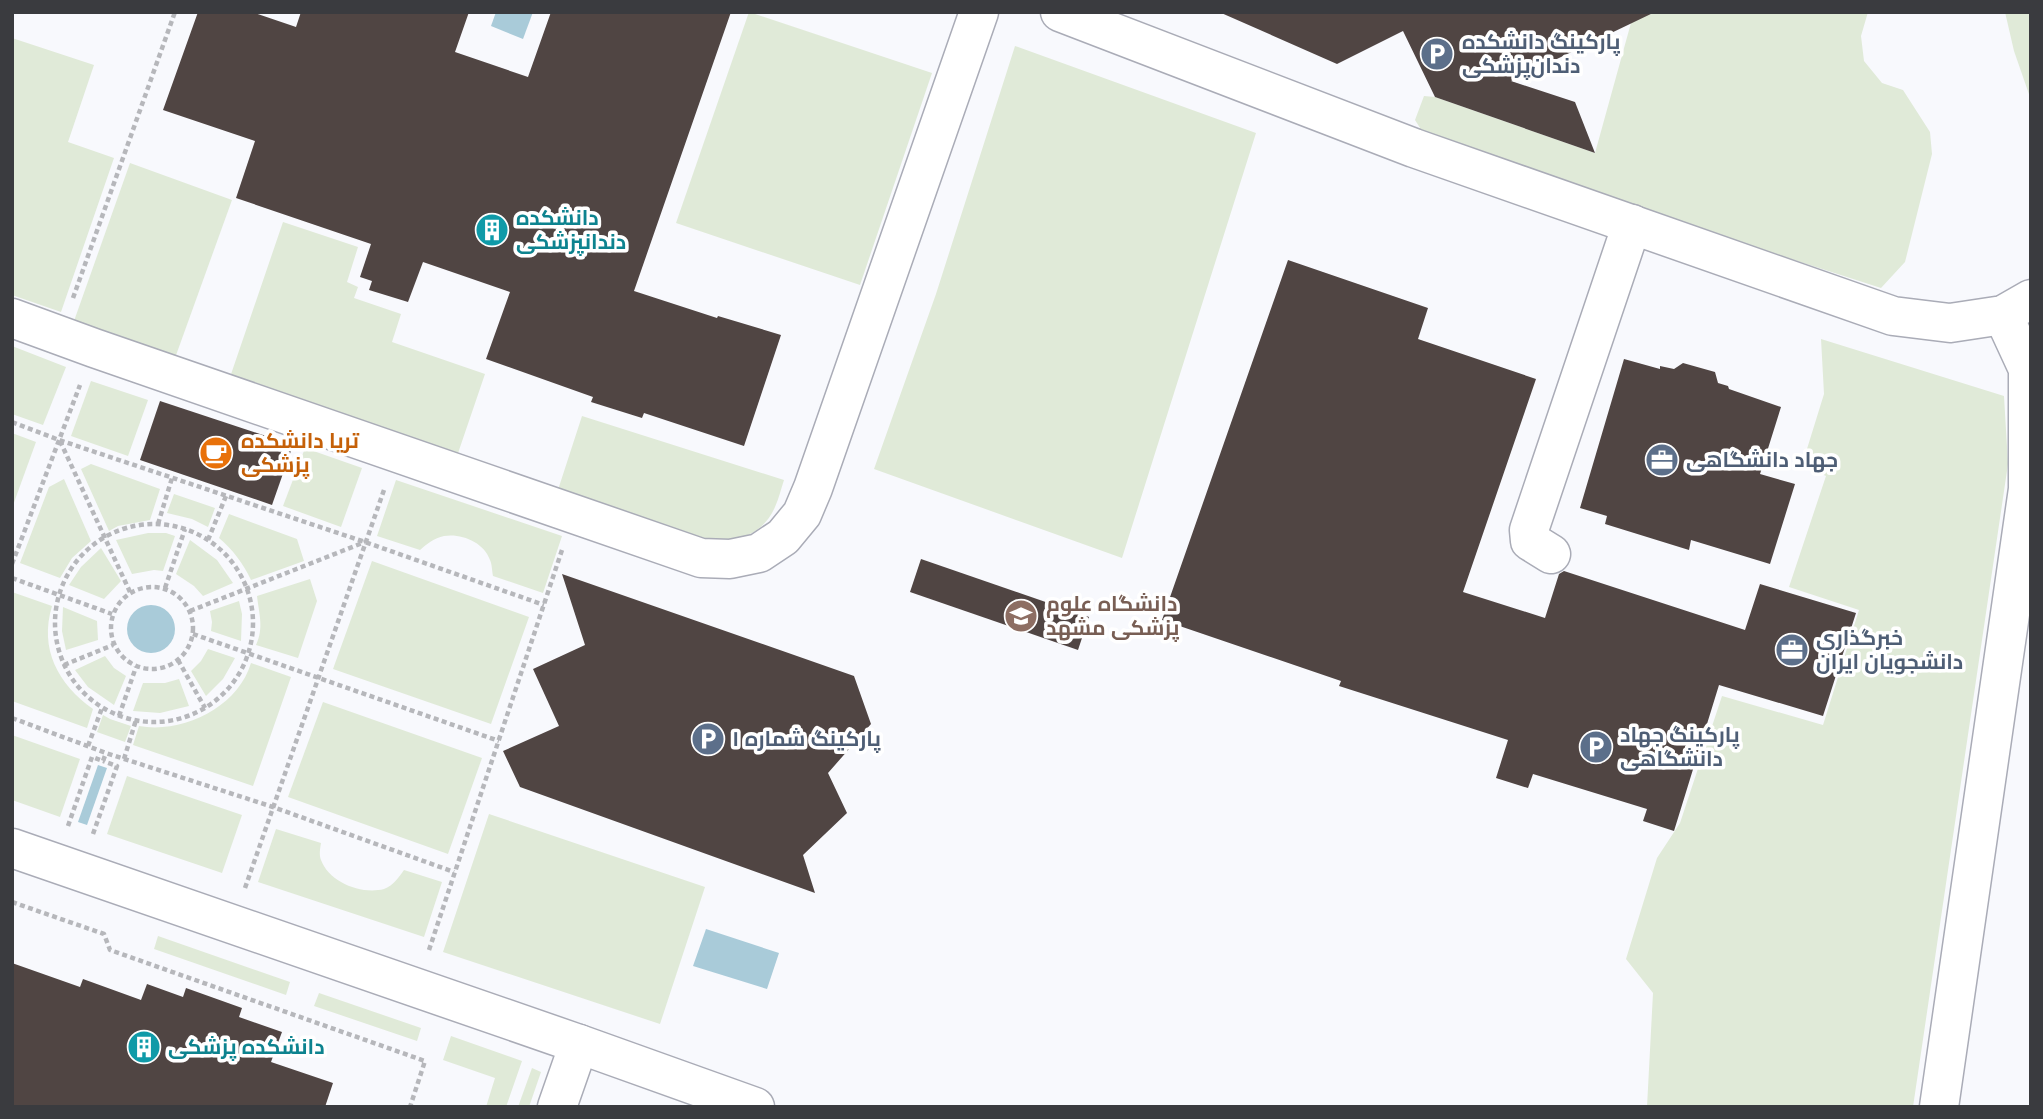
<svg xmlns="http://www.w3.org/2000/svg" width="2043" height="1119" font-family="'Times New Roman',Cairo,serif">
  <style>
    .green { fill: #e0ead8 }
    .water { fill: #a9cbd9 }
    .building { fill: #504543 }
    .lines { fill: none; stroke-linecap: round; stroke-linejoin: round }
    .minor-casing { stroke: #aaacb7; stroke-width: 41 }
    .path { stroke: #b6b7bb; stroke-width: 4.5; stroke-dasharray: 5 3.5; stroke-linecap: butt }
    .minor { stroke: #fff; stroke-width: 38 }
    .labels { text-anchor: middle; stroke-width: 7; stroke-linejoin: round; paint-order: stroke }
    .service-label { font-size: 21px; font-weight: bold; fill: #4e5e75; stroke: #fff; text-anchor: start }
    .culture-label { font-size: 21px; font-weight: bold; fill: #0d838f; stroke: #fff; text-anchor: start }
    .food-label { font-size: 21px; font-weight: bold; fill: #c56008; stroke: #fff; text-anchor: start }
    .education-label { font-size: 21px; font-weight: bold; fill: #785e54; stroke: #fff; text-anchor: start }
  </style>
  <rect width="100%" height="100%" fill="#f8f9fd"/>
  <!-- green -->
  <g class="green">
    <path d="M 749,12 L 932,73 L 860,285 L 676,223 Z"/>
    <path d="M 1634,12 L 1868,12 L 1861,36 L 1864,61 L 1882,83 L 1903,90 L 1930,132 L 1932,154 L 1905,262 L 1881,288 L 1429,142 L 1415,120 L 1424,96 L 1435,97 L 1595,153 Z"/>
    <path d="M 2005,12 L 2031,12 L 2031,100 L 2014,51 Z"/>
    <path d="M 12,38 L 94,65 L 68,142 L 114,158 L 61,312 L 12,295 Z"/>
    <path d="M 1015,46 L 1256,133 L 1122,558 L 874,469 L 936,294 Z"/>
    <path d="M 130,163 L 232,200 L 175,358 L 74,321 Z"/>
    <path d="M 283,222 L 358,247 L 347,282 L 358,287 L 354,298 L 401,314 L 392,342 L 485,374 L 456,459 L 228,383 Z"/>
    <path d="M 1821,339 L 2004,396 L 2008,464 L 1913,1107 L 1647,1107 L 1653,993 L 1626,959 L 1657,858 L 1680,823 L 1722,696 L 1823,725 L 1859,610 L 1789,587 L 1826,476 L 1802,465 L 1824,394 Z"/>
    <path d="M 12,346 L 66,367 L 43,425 L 12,414 Z"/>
    <path d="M 91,381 L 148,400 L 128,456 L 71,436 Z"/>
    <path d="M 582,416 L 784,480 C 781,489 779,498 775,507 C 761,539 730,543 699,542 L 556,496 Z"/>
    <path d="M 12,433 L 36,442 L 12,508 Z"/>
    <path d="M 305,448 L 362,468 L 341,527 L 283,506 Z"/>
    <path d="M 91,464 L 160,489 L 150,520 L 118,526 L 109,531 L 81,469 Z"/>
    <path d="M 64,479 L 91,541 L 72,558 L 60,578 L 20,563 L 49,487 Z"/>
    <path d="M 396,480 L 562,536 L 543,593 L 493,576 C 492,571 492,564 490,560 C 484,542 461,533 444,536 C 434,538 427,544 420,550 L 377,536 Z"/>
    <path d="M 174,494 L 215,508 L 208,527 L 192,519 L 167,513 Z"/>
    <path d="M 229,514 L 297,539 L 304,561 L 251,580 C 243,563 233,550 219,538 Z"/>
    <path d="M 148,533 L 166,533 L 175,536 L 163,571 L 154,570 L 132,574 L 116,540 Z"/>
    <path d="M 190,540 L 217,560 L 233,583 L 203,596 L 194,586 L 176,574 Z"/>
    <path d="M 101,548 L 121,581 L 104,599 L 69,585 L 81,567 Z"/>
    <path d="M 372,561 L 529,617 L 491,724 L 333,669 Z"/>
    <path d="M 310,579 L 317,601 L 298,658 L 256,645 C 264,628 259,614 257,596 Z"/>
    <path d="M 12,592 L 52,606 C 39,649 58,684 93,709 L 87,728 L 12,701 Z"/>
    <path d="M 239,601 L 242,614 L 241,641 L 211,631 L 212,622 L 210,611 Z"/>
    <path d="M 63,607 L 97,621 L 98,640 L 66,650 L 62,631 Z"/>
    <path d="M 208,649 L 235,658 L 223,679 L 206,696 L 191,671 L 201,661 Z"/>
    <path d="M 105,656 L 114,668 L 126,676 L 114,705 L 88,687 L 75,670 Z"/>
    <path d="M 251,663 L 291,677 L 253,786 L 133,745 L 139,726 C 183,734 238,707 251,663 Z"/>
    <path d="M 179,679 L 189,706 L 160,713 L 133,711 L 143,683 L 165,683 Z"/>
    <path d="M 323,702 L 482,758 L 448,854 L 288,797 Z"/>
    <path d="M 103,715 L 110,719 L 131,726 L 125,742 L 97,732 Z"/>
    <path d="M 12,735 L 80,759 L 60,817 L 12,800 Z"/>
    <path d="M 127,776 L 242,815 L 222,873 L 107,834 Z"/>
    <path d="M 489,814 L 705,887 L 660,1024 L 443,952 Z"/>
    <path d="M 276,829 L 321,843 C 320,849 319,855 321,860 C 329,882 361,895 384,889 C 393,886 399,877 404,870 L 442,882 L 424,937 L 258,882 Z"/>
    <path d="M 158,936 L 290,982 L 286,995 L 154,949 Z"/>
    <path d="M 319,993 L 421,1028 L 417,1041 L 314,1006 Z"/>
    <path d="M 451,1036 L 522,1061 L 506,1107 L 486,1107 L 495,1078 L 443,1060 Z"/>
    <path d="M 532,1068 L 541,1072 L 529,1107 L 518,1107 Z"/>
  </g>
  <!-- water -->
  <g class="water">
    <path d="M 496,12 L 533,12 L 523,39 L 491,26 Z"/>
    <circle cx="151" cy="629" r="24"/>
    <path d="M 98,765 L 107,768 L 87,825 L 78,822 Z"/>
    <path d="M 706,929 L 779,953 L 767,989 L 693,966 Z"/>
  </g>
  <!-- building -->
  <g class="building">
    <path d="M 198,12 L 252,12 L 296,27 L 301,12 L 469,12 L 455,52 L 528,77 L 551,12 L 731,12 L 634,291 L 717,318 L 718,316 L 781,335 L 744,446 L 644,413 L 642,418 L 591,402 L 593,397 L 486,359 L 510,292 L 423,262 L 408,302 L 369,290 L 372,281 L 360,277 L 371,244 L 236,198 L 255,141 L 163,110 Z"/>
    <path d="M 1219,12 L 1655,12 L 1511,81 L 1575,102 L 1595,153 L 1435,97 L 1403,31 L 1337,64 Z"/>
    <path d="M 1288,260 L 1428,308 L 1418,339 L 1536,379 L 1463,592 L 1545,618 L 1559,574 L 1564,571 L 1745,630 L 1760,584 L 1856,613 L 1823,716 L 1719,685 L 1674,831 L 1643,821 L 1647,809 L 1533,774 L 1528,788 L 1496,778 L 1508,740 L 1339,686 L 1341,681 L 1162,620 Z"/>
    <path d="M 1624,359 L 1660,369 L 1660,366 L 1674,369 L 1683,363 L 1715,372 L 1718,383 L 1728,386 L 1729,389 L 1781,407 L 1760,474 L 1795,484 L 1770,564 L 1691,540 L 1689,550 L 1605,524 L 1607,516 L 1580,508 Z"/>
    <path d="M 160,401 L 293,445 L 272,505 L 140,460 Z"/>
    <path d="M 921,559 L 1089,617 L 1078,650 L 910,592 Z"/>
    <path d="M 562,574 L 854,676 L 871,724 L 828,773 L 847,813 L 803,855 L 815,893 L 520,787 L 503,751 L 559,726 L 533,669 L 585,645 Z"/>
    <path d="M 12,963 L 80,987 L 83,979 L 141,1000 L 147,984 L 183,997 L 186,988 L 242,1008 L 239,1017 L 282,1032 L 271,1062 L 333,1083 L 325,1107 L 12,1107 Z"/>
  </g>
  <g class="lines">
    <defs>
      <g id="minor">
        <path d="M 1060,12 L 1414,148 L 1893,316 L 1950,323 L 2003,315 L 2031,299"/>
        <path d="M 12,318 L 94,348 L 701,558 L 730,559 L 759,553 L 783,537 L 802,514 L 813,488 L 979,12"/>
        <path d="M 1551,554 L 1530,541 L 1529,530 L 1632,224"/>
        <path d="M 12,848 L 579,1044 L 557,1107"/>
        <path d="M 579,1044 L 755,1107"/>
        <path d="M 1939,1107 L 2028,489 L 2028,369 L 2003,315"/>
      </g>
    </defs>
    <!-- minor casing -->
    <use href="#minor" class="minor-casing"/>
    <!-- path -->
    <g class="path">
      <path d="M 73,298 L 175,12"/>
      <path d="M 12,422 L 59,440 L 365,542 L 544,605"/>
      <path d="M 60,441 L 130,592"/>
      <path d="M 158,524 L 172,478"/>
      <circle cx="154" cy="623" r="99"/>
      <path d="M 208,540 L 226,496"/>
      <path d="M 12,564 L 80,385"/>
      <path d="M 12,578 L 112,614"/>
      <circle cx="152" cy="628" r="41"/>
      <path d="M 165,588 L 185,529"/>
      <path d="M 190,611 L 365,542"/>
      <path d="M 193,634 L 499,741"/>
      <path d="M 178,660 L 205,708"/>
      <path d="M 64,665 L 113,645"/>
      <path d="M 119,716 L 136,667"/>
      <path d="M 12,718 L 106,753 L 273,807 L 454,872"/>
      <path d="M 88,746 L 102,708"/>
      <path d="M 124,759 L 136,720"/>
      <path d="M 68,826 L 92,757 L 103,761 L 106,753"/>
      <path d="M 93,834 L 117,766 L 103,761"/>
      <path d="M 245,888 L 384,490"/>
      <path d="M 12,902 L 104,934 L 110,950 L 425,1061 L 410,1107"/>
      <path d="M 429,950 L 562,550"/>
    </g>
    <!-- minor -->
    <use href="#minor" class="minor"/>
  </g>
  <!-- icons -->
  <defs>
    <symbol id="parking-disc" viewBox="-11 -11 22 22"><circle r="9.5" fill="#5c6f8a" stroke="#fff"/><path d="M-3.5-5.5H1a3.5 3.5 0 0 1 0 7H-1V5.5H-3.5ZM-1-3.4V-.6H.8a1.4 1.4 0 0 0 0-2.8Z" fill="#fff"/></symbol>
    <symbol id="building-disc" viewBox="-11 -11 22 22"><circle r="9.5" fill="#0f9aa8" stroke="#fff"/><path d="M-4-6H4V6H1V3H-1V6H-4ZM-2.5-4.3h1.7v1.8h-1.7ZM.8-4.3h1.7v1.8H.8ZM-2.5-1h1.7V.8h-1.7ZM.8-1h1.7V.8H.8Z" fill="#fff"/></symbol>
    <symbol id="cafe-disc" viewBox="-11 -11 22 22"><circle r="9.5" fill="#e8710a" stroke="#fff"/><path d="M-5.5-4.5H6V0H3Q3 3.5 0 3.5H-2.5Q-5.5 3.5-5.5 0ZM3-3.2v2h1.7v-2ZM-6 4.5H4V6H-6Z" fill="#fff"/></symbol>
    <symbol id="office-disc" viewBox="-11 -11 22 22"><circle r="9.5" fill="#5c6f8a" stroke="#fff"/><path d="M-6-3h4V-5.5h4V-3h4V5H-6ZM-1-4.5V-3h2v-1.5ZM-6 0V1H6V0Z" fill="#fff"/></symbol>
    <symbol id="university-disc" viewBox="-11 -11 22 22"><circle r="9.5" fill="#8d6e63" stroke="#fff"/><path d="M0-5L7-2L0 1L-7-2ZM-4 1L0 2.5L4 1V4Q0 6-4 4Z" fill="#fff"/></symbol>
  </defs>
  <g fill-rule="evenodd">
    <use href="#parking-disc" x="1418" y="35" width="38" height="38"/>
    <use href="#building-disc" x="473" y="211" width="38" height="38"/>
    <use href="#cafe-disc" x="197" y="434" width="38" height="38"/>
    <use href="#office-disc" x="1643" y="441" width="38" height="38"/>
    <use href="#university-disc" x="1002" y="597" width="38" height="38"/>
    <use href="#office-disc" x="1773" y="631" width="38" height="38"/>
    <use href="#parking-disc" x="689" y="720" width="38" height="38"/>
    <use href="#parking-disc" x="1577" y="728" width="38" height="38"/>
    <use href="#building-disc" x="125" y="1028" width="38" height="38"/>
  </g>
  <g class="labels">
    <!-- service labels -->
    <g class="service-label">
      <text x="1462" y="49">پارکینگ دانشکده<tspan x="1462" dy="24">دندان‌پزشکی</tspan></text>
      <text x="1686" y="467">جهاد دانشگاهی</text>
      <text x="1816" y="645">خبرگذاری<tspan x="1816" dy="24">دانشجویان ایران</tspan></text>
      <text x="1620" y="742">پارکینگ جهاد<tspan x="1620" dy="24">دانشگاهی</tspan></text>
      <text x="732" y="746">پارکینگ شماره ۱</text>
    </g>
    <!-- culture labels -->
    <g class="culture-label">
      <text x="516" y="225">دانشکده<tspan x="516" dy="24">دندانپزشکی</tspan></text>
      <text x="168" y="1054">دانشکده پزشکی</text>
    </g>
    <!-- food labels -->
    <g class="food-label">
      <text x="241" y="448">تریا دانشکده<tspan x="241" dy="24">پزشکی</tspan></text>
    </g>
    <!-- education labels -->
    <g class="education-label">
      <text x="1046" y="611">دانشگاه علوم<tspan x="1046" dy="24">پزشکی مشهد</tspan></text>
    </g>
  </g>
  <!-- border -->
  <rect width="2043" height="1119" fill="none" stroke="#3a3b3f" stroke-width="28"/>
</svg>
